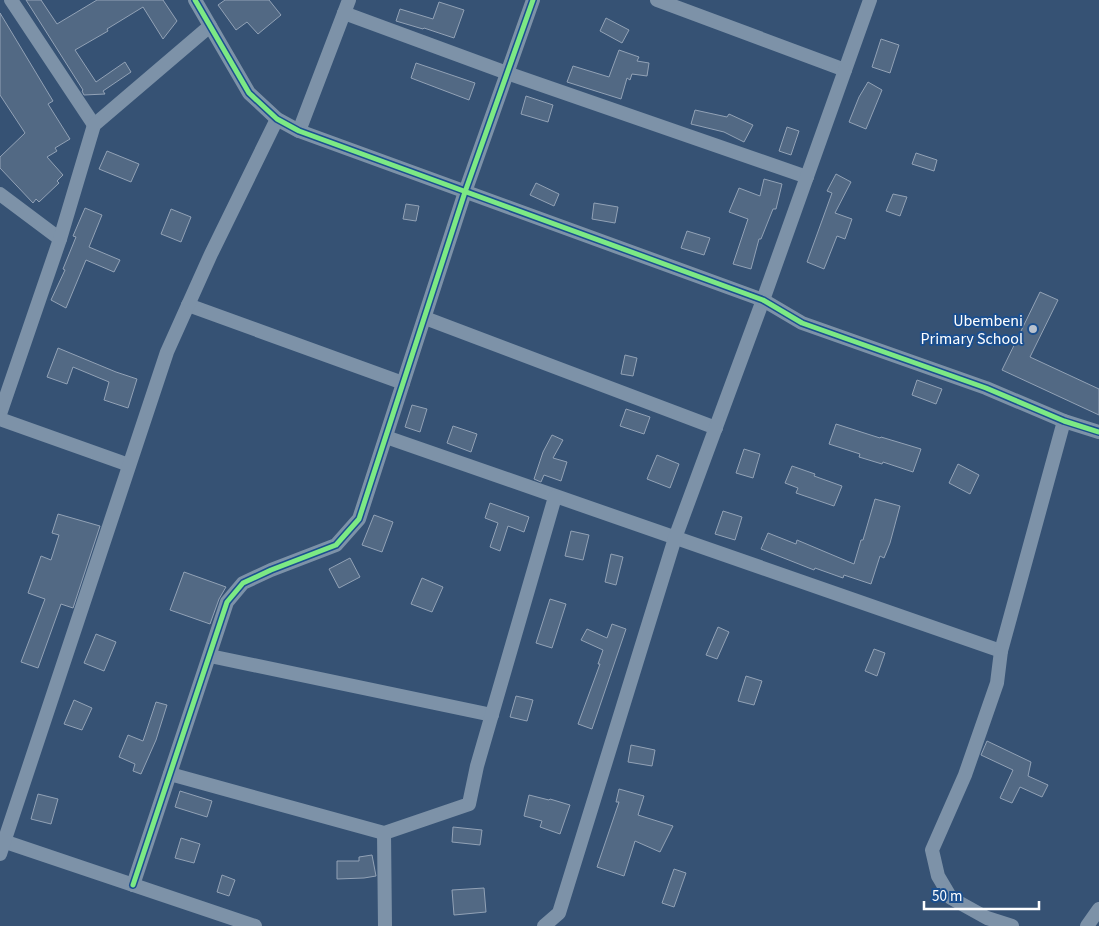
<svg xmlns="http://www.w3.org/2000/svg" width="1099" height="926" font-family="'Source Sans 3',sans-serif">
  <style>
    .building { fill: #526984; stroke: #92a2b6 }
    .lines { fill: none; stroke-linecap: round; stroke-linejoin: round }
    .minor { stroke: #7d92a8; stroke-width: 14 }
    .cycleway-casing { stroke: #1b4f8f; stroke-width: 8 }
    .cycleway { stroke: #7ce984; stroke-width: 5 }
    .poi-dot { fill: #b9c2ce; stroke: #1b4f8f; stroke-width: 2 }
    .labels { text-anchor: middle; stroke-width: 4; stroke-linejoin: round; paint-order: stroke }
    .poi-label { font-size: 16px; fill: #fff; stroke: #1b4f8f; text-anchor: end }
  </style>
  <rect width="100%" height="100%" fill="#365274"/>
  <!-- building -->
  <g class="building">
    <path d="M 26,0 L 41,0 L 57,24 L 97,0 L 163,0 L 177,21 L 163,39 L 143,7 L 107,29 L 108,31 L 75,50 L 96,82 L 125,62 L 131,72 L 103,91 L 105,94 L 84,95 L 82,91 L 83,90 Z"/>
    <path d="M 225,0 L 269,0 L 281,15 L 258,34 L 247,22 L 236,30 L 218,5 Z"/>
    <path d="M 439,2 L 464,10 L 454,38 L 424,28 L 423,29 L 396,21 L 400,9 L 433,19 Z"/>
    <path d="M 0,13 L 53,101 L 48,104 L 70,139 L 55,148 L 57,151 L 47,157 L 63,175 L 57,181 L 59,183 L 39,202 L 36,199 L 33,203 L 0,168 L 0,157 L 25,133 L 0,95 Z"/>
    <path d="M 606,18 L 629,30 L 622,43 L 600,31 Z"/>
    <path d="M 881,39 L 899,45 L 890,73 L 872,67 Z"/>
    <path d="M 619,50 L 639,57 L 637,61 L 649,63 L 647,76 L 632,74 L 630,80 L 627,78 L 621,99 L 567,82 L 573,66 L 609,77 Z"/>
    <path d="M 416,63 L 475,83 L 469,100 L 411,78 Z"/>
    <path d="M 868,82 L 882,90 L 866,129 L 849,122 L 859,97 Z"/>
    <path d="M 526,96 L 553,105 L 548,122 L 521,114 Z"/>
    <path d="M 695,110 L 727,117 L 729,114 L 753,125 L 744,142 L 724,132 L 691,124 Z"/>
    <path d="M 787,127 L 799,131 L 791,155 L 779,151 Z"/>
    <path d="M 107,151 L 139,164 L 131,182 L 99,169 Z"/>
    <path d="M 916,153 L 937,160 L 934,171 L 912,164 Z"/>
    <path d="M 836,174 L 851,182 L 835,213 L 852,219 L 845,239 L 837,236 L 824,269 L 807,262 L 832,193 L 827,191 Z"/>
    <path d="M 764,179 L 782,184 L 776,209 L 773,209 L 761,239 L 759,239 L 751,269 L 733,264 L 748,219 L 729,212 L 739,188 L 760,196 Z"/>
    <path d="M 536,183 L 559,194 L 554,206 L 530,195 Z"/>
    <path d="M 893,194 L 907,197 L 900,216 L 886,211 Z"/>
    <path d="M 594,203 L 618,207 L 615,223 L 592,219 Z"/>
    <path d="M 406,204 L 419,206 L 416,221 L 403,219 Z"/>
    <path d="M 85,208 L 102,215 L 89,247 L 120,260 L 114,272 L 86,260 L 66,308 L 51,300 L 65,270 L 63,269 L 76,237 L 73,236 Z"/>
    <path d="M 171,209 L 191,217 L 181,242 L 161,234 Z"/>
    <path d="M 687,231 L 710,238 L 704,255 L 681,248 Z"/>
    <path d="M 1040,292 L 1058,300 L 1030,357 L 1099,389 L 1099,415 L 1002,370 Z"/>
    <path d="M 58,348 L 116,372 L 137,379 L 128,408 L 104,400 L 109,382 L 73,367 L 67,384 L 47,377 Z"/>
    <path d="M 625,355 L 637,358 L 633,376 L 621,374 Z"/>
    <path d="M 917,380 L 942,389 L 936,404 L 912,395 Z"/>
    <path d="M 412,405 L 427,409 L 420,432 L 405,427 Z"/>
    <path d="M 626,409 L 650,417 L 644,434 L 620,426 Z"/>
    <path d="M 836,424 L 880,438 L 881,437 L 921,449 L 913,472 L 883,462 L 882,464 L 859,457 L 860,454 L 829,444 Z"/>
    <path d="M 453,426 L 477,434 L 471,452 L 447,443 Z"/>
    <path d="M 552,435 L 563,440 L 553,458 L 567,462 L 561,481 L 544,475 L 541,482 L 534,479 L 543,452 Z"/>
    <path d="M 744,449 L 760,454 L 753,478 L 736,473 Z"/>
    <path d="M 657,455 L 679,464 L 670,488 L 647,479 Z"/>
    <path d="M 958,464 L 979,475 L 970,494 L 949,483 Z"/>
    <path d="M 792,466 L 815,474 L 814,476 L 842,486 L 834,506 L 796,493 L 798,488 L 785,483 Z"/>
    <path d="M 875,499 L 900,506 L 890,543 L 884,558 L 880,556 L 871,584 L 844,575 L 843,578 L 815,568 L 814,570 L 761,549 L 768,533 L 796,544 L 797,540 L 854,564 L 861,540 L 863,540 Z"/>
    <path d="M 490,503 L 529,517 L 524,532 L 508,526 L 500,551 L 490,547 L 498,523 L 485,518 Z"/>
    <path d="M 723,511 L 742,517 L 735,540 L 715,534 Z"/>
    <path d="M 58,514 L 100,526 L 73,608 L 61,604 L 38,668 L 21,662 L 45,599 L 28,593 L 41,556 L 51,560 L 59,535 L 52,533 Z"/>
    <path d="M 374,515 L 393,522 L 382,552 L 362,545 Z"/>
    <path d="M 571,531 L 589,535 L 583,560 L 565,556 Z"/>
    <path d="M 611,554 L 623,557 L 616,585 L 605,582 Z"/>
    <path d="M 350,558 L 360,577 L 339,588 L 329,569 Z"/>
    <path d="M 184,572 L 226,587 L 219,599 L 210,624 L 170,610 Z"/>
    <path d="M 422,578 L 443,587 L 432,612 L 411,604 Z"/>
    <path d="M 550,599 L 566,604 L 552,648 L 536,643 Z"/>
    <path d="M 612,624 L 626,629 L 592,729 L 578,724 L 600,664 L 598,664 L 603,650 L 581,640 L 587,629 L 607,638 Z"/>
    <path d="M 718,627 L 729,632 L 717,659 L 706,655 Z"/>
    <path d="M 96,634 L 116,642 L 104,671 L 84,663 Z"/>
    <path d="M 874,649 L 885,653 L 877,676 L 865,671 Z"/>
    <path d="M 746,676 L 762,681 L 754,705 L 738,701 Z"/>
    <path d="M 516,696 L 533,700 L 527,721 L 510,717 Z"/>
    <path d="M 74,700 L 92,708 L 82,730 L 64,724 Z"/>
    <path d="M 156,702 L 167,705 L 156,740 L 141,774 L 133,771 L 135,764 L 119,757 L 128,735 L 143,741 Z"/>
    <path d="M 987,741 L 1031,762 L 1028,776 L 1048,785 L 1042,797 L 1020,787 L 1012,803 L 1000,798 L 1013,770 L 981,755 Z"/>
    <path d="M 631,745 L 655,750 L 652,766 L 628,762 Z"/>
    <path d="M 619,789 L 644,796 L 638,815 L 673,826 L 660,852 L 635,841 L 624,876 L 597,867 L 619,802 L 616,802 Z"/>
    <path d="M 180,791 L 212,801 L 207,817 L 175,807 Z"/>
    <path d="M 38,794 L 58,799 L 51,824 L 31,819 Z"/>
    <path d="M 529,795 L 549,800 L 550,799 L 570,805 L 560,834 L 540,827 L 542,821 L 524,816 Z"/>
    <path d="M 453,827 L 482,830 L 480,845 L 452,842 Z"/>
    <path d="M 181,838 L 200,844 L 194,863 L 175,858 Z"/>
    <path d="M 372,855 L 376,876 L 364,878 L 337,879 L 337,861 L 359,861 L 359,857 Z"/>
    <path d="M 674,869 L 686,873 L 674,907 L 662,903 Z"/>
    <path d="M 222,875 L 235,880 L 229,896 L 217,892 Z"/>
    <path d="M 484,888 L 486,912 L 454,915 L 452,890 Z"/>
  </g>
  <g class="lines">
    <!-- minor -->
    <g class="minor">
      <path d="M 11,0 L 94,125"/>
      <path d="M 195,0 L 249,93 L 277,119 L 299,131 L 763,300 L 802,323 L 986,388 L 1064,421 L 1099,432"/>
      <path d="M 657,0 L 845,70"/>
      <path d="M 344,13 L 507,73 L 807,177"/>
      <path d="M 299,131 L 349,0"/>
      <path d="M 0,194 L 60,239"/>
      <path d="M 188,305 L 403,383"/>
      <path d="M 425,318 L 716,428"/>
      <path d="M 0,414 L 60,239 L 94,125 L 210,26"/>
      <path d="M 0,419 L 129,465"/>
      <path d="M 386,437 L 1001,651"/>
      <path d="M 210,656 L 492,715"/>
      <path d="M 170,774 L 384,833 L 469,804 L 477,766 L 555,497"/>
      <path d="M 384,833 L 385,926"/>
      <path d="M 0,840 L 255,926"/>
      <path d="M 0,854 L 167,352 L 211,254 L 277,119"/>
      <path d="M 133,885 L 227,602 L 243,583 L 271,570 L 336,545 L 359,519 L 465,192 L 533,0"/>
      <path d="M 544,926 L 559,913 L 675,538 L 763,300 L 870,0"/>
      <path d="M 1012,926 L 987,918 L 951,898 L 938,876 L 932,850 L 965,775 L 997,683 L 1001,651 L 1064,421"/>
      <path d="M 1087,926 L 1099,909"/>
    </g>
    <defs>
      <g id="cycleway">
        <path d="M 195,0 L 249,93 L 277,119 L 299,131 L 763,300 L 802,323 L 986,388 L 1064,421 L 1099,432"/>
        <path d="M 133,885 L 227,602 L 243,583 L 271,570 L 336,545 L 359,519 L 465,192 L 533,0"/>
      </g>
    </defs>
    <!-- cycleway casing -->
    <use href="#cycleway" class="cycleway-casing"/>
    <!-- cycleway -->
    <use href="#cycleway" class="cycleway"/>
  </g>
  <!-- markers -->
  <circle class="poi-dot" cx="1033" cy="329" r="5"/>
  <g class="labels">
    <!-- poi labels -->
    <g class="poi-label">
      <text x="1023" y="326">Ubembeni<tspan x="1023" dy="18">Primary School</tspan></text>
    </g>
  </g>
  <!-- scale -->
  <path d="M924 901v8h115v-8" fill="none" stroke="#ffffff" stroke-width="2.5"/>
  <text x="932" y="901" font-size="15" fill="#ffffff" stroke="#1b4f8f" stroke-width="4" paint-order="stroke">50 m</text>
</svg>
